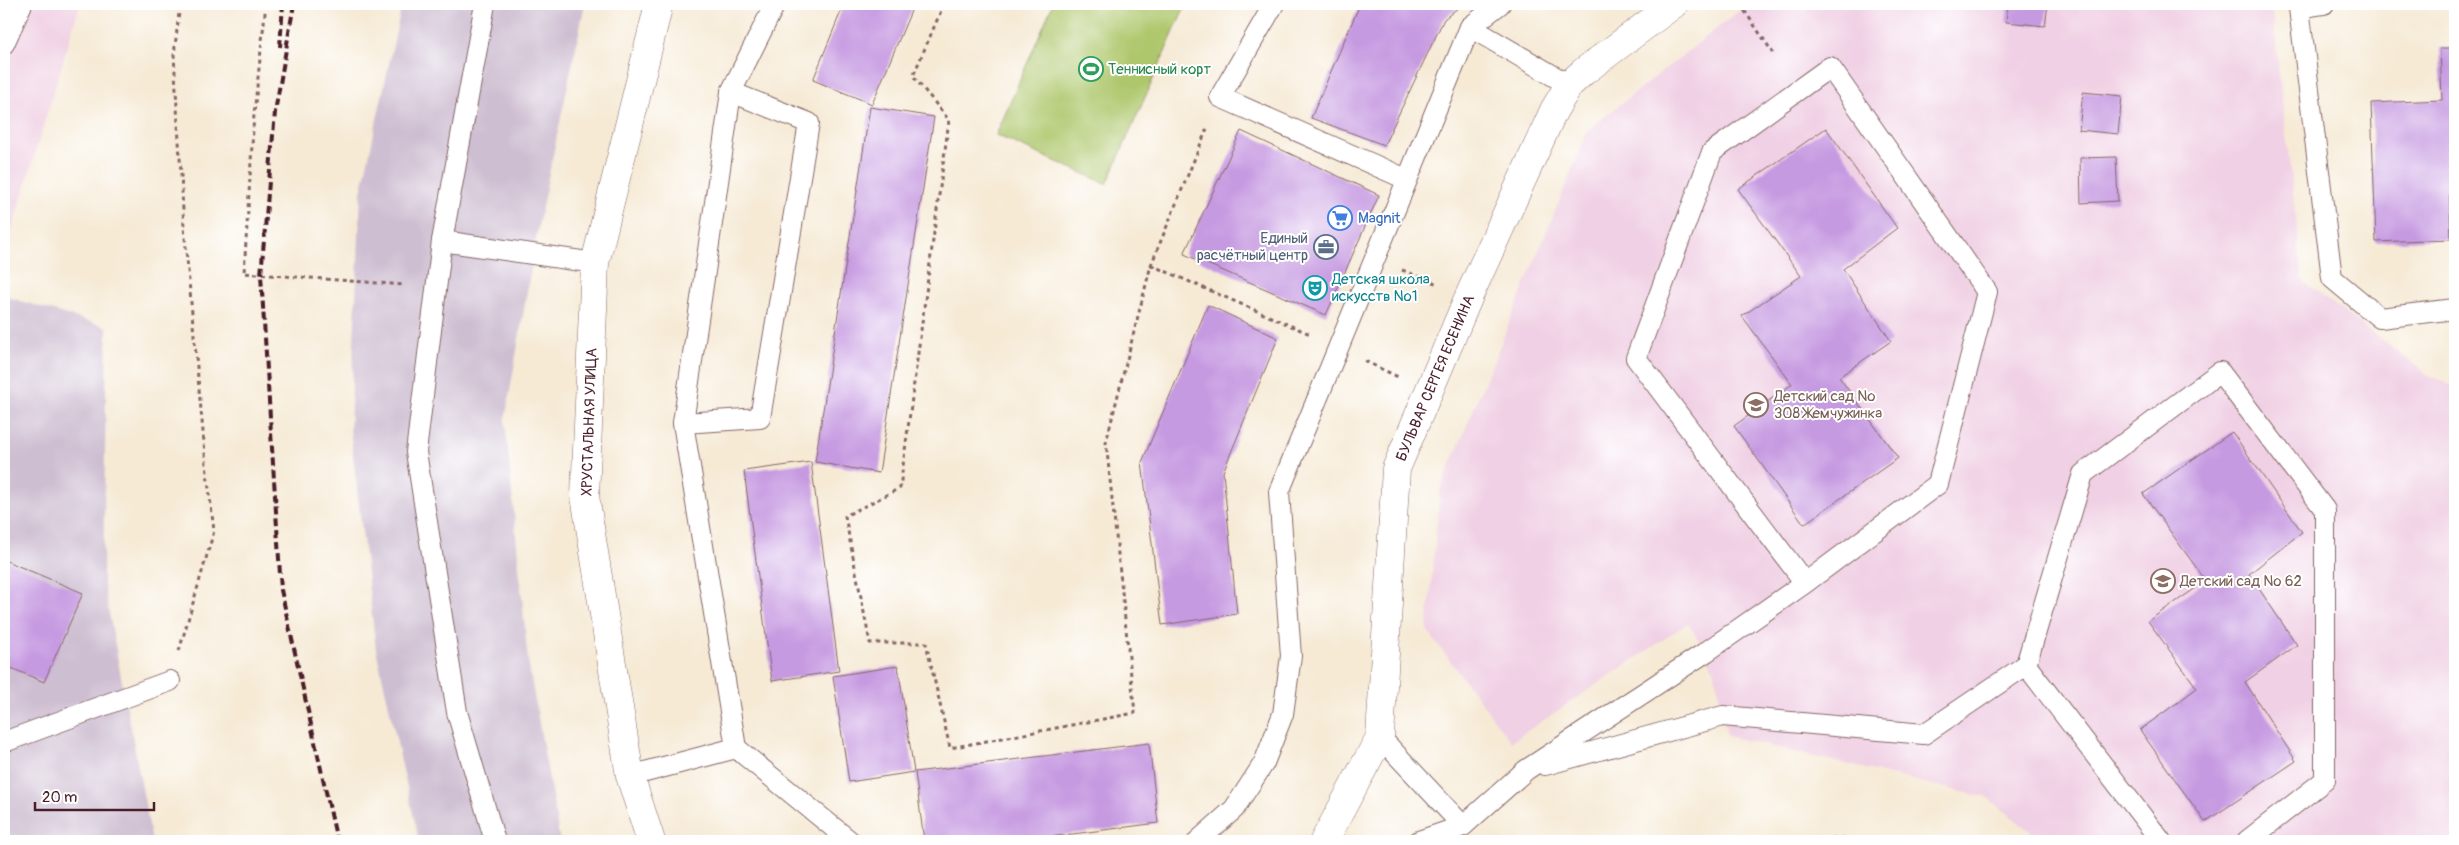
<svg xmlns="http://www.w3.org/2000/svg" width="2459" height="845" font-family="Pangolin,sans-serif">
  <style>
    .built { fill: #f0d0e4 }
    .industrial { fill: #cebed1 }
    .green { fill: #aec76c; stroke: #7c734c }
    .building { fill: #c69ae1 }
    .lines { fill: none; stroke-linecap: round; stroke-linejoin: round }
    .lane-casing { stroke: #866666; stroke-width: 22 }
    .street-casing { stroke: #866666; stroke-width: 29 }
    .secondary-casing { stroke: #866666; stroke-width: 29 }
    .path { stroke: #866666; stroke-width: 3; stroke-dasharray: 4 4; stroke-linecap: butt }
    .lane { stroke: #fff; stroke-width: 20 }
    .street { stroke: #fff; stroke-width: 28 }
    .secondary { stroke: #fff; stroke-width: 28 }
    .rail { stroke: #4a1f2b; stroke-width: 4; stroke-dasharray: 8 4; stroke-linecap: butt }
    .labels { text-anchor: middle; stroke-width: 4; stroke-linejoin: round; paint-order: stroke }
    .leisure-label { font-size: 15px; fill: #27864d; stroke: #fff; text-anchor: start }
    .shop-label { font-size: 15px; fill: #366cbe; stroke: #fff; text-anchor: start }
    .service-label { font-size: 15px; fill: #4e5e75; stroke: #fff; text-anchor: end }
    .culture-label { font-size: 15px; fill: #0d838f; stroke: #fff; text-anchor: start }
    .street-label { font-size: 15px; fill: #4a1f2b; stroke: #fff }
    .education-label { font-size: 15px; fill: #785e54; stroke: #fff; text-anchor: start }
  </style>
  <rect width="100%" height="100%" fill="#fff"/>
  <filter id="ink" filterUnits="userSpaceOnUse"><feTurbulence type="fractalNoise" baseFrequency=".02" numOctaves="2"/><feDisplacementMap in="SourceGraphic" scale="10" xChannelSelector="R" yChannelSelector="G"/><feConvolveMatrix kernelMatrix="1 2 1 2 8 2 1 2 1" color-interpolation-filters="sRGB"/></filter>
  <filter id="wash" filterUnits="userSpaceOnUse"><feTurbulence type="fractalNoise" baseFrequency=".0096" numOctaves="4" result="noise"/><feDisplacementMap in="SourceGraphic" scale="20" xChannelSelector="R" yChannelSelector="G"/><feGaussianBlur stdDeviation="1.12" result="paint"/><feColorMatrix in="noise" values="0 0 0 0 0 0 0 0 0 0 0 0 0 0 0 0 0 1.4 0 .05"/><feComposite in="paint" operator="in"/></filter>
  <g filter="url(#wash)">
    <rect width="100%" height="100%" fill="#f6ead5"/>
    <!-- built -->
    <g class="built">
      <path d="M 4,4 L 80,4 L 4,256 Z"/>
      <path d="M 1748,4 L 2271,4 L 2303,281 L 2425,373 L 2455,387 L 2455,841 L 2042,841 L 1988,798 L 1727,736 L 1716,678 L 1706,652 L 1688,623 L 1511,742 L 1427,630 L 1440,491 L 1589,129 Z"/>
    </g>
    <!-- industrial -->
    <g class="industrial">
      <path d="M 402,4 L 585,4 L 540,216 L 505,420 L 528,661 L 560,841 L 419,841 L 376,649 L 350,429 L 361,193 Z"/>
      <path d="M 4,296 L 107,327 L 103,581 L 152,841 L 4,841 Z"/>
    </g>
    <!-- green -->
    <path class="green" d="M 1053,4 L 1186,4 L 1107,184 L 996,135 Z"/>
    <g id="blocks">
      <!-- building -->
      <g class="building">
        <path d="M 844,4 L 914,4 L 872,104 L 813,80 Z"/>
        <path d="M 1360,4 L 1463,4 L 1444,19 L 1384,145 L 1311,118 Z"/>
        <path d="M 2008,4 L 2048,4 L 2045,26 L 2006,22 Z"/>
        <path d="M 2440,48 L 2455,48 L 2455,177 L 2449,177 L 2451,239 L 2376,242 L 2371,103 L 2442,100 Z"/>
        <path d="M 2083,92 L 2122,96 L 2118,134 L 2079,130 Z"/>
        <path d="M 870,107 L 934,117 L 879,473 L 815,462 Z"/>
        <path d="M 1826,128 L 1897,228 L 1843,269 L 1891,341 L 1839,377 L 1898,458 L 1804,524 L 1734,426 L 1792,384 L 1742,316 L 1801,276 L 1738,189 Z"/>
        <path d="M 1241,131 L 1379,195 L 1326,315 L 1184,254 Z"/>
        <path d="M 2116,157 L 2118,201 L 2081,203 L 2080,158 Z"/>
        <path d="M 1208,305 L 1278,338 L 1223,472 L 1237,614 L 1162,625 L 1142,462 Z"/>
        <path d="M 2232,432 L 2302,532 L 2249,574 L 2297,645 L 2245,682 L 2296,761 L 2205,822 L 2140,730 L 2197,688 L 2148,621 L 2206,581 L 2143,494 Z"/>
        <path d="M 811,462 L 839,671 L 772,681 L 744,471 Z"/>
        <path d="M 4,560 L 83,593 L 44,682 L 4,665 Z"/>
        <path d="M 898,666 L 914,772 L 849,782 L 833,676 Z"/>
        <path d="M 1149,743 L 1158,823 L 1018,841 L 924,841 L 915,772 Z"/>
      </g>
    </g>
  </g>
  <g filter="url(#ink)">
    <use href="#blocks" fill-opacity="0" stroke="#866666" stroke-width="1"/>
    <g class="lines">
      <defs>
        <g id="lane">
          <path d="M 485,4 L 442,241 L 416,452 L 457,712 L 495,841"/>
          <path d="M 1274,4 L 1220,97 L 1406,179"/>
          <path d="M 2324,4 L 2299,8 L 2332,278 L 2380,318 L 2455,309"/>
          <path d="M 1470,27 L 1569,85"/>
          <path d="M 4,44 L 22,4"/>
          <path d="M 442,241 L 595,263"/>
          <path d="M 683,423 L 760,418 L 809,123 L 731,92"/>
          <path d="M 2026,665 L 2161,841"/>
          <path d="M 1380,737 L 1463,826 L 1419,841"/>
          <path d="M 4,742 L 170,681"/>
          <path d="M 736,748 L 850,841"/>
          <path d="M 1545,765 L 1723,716 L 1924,734 L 2026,665 L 2083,474 L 2220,372 L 2325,510 L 2325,780 L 2247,841"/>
          <path d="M 630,776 L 736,748 L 683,423 L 731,92 L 775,4"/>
          <path d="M 1463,826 L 1526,770 L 1706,652 L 1805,583 L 1636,358 L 1712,152 L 1830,67 L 1987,292 L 1938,484 L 1805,583"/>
          <path d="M 1198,841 L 1234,809 L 1264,763 L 1283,714 L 1291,656 L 1279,492 L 1470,27 L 1500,4"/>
        </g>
        <path id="street" d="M 1324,841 L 1380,737 L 1396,469 L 1469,296 L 1554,110 L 1569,85 L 1583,72 L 1674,4"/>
        <path id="secondary" d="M 651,841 L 630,776 L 585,496 L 595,263 L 659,4"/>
      </defs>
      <!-- lane casing -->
      <use href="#lane" class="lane-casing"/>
      <!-- street casing -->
      <use href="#street" class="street-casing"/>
      <!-- secondary casing -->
      <use href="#secondary" class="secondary-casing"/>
      <!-- path -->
      <g class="path">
        <path d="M 266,4 L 254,114 L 244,273 L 405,285"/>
        <path d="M 944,4 L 913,76 L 949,120 L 900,488 L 845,516 L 870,643 L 926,643 L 950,748 L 1135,713 L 1106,442 L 1151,265 L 1208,126"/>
        <path d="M 1740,4 L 1773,53"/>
        <path d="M 1151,265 L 1310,334"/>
        <path d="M 1402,270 L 1438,284"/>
        <path d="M 1365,361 L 1398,377"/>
        <path d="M 179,651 L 214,531 L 206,464 L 184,227 L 174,55 L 180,4"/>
        <path d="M 1784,841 L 1837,838 L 1855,841"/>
      </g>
      <!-- lane -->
      <use href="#lane" class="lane"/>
      <!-- street -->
      <use href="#street" class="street"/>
      <!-- secondary -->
      <use href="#secondary" class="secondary"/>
      <!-- rail -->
      <g class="rail">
        <path d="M 294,4 L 275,112 L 261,275 L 281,590 L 337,841"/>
        <path d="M 280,47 L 283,4"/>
      </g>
    </g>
  </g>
  <!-- icons -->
  <defs>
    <symbol id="stadium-ring" viewBox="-11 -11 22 22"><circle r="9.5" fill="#fff" stroke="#2e9e5b" stroke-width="1.5"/><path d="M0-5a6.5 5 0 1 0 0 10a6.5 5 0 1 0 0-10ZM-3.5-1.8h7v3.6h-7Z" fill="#2e9e5b"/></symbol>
    <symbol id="supermarket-ring" viewBox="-11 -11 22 22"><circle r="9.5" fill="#fff" stroke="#3f7fe0" stroke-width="1.5"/><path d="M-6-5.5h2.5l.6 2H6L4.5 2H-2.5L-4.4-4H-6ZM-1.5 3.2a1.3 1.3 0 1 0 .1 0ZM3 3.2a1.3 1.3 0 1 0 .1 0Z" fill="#3f7fe0"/></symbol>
    <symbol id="office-ring" viewBox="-11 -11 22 22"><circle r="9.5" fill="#fff" stroke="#5c6f8a" stroke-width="1.5"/><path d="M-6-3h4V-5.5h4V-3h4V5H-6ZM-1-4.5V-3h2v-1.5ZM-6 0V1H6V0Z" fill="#5c6f8a"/></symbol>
    <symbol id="theatre-ring" viewBox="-11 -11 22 22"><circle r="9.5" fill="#fff" stroke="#0f9aa8" stroke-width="1.5"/><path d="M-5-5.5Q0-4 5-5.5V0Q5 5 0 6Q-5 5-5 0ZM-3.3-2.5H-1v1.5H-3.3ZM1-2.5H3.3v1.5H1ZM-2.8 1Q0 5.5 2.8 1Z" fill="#0f9aa8"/></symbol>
    <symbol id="school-ring" viewBox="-11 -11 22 22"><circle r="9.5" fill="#fff" stroke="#8d6e63" stroke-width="1.5"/><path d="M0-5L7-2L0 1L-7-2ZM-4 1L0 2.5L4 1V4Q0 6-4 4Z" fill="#8d6e63"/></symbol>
  </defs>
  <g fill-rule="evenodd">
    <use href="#stadium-ring" x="1077" y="55" width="28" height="28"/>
    <use href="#supermarket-ring" x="1326" y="204" width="28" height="28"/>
    <use href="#office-ring" x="1312" y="233" width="28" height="28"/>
    <use href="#theatre-ring" x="1301" y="274" width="28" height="28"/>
    <use href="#school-ring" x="1742" y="391" width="28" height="28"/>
    <use href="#school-ring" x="2149" y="567" width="28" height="28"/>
  </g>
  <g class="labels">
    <!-- leisure labels -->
    <g class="leisure-label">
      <text x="1108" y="74">Теннисный корт</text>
    </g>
    <!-- shop labels -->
    <g class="shop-label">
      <text x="1358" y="223">Magnit</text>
    </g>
    <!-- service labels -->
    <g class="service-label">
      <text x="1308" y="243">Единый<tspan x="1308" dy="17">расчётный центр</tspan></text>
    </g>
    <!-- culture labels -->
    <g class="culture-label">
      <text x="1332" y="284">Детская школа<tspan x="1332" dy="17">искусств №1</tspan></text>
    </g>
    <!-- street labels -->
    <g class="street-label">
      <text transform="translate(1435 378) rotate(-67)" y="5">БУЛЬВАР СЕРГЕЯ ЕСЕНИНА</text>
      <text transform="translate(589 422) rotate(-88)" y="5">ХРУСТАЛЬНАЯ УЛИЦА</text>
    </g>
    <!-- education labels -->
    <g class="education-label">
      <text x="1774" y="401">Детский сад №<tspan x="1774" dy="17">308 Жемчужинка</tspan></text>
      <text x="2180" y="586">Детский сад № 62</text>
    </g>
  </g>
  <!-- margin -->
  <rect width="2459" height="845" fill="none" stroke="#fff" stroke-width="20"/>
  <!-- scale -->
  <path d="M35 802v8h119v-8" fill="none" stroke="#4a1f2b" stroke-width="2.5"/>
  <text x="42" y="802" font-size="15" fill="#4a1f2b" stroke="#ffffff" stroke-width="4" paint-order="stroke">20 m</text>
</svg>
